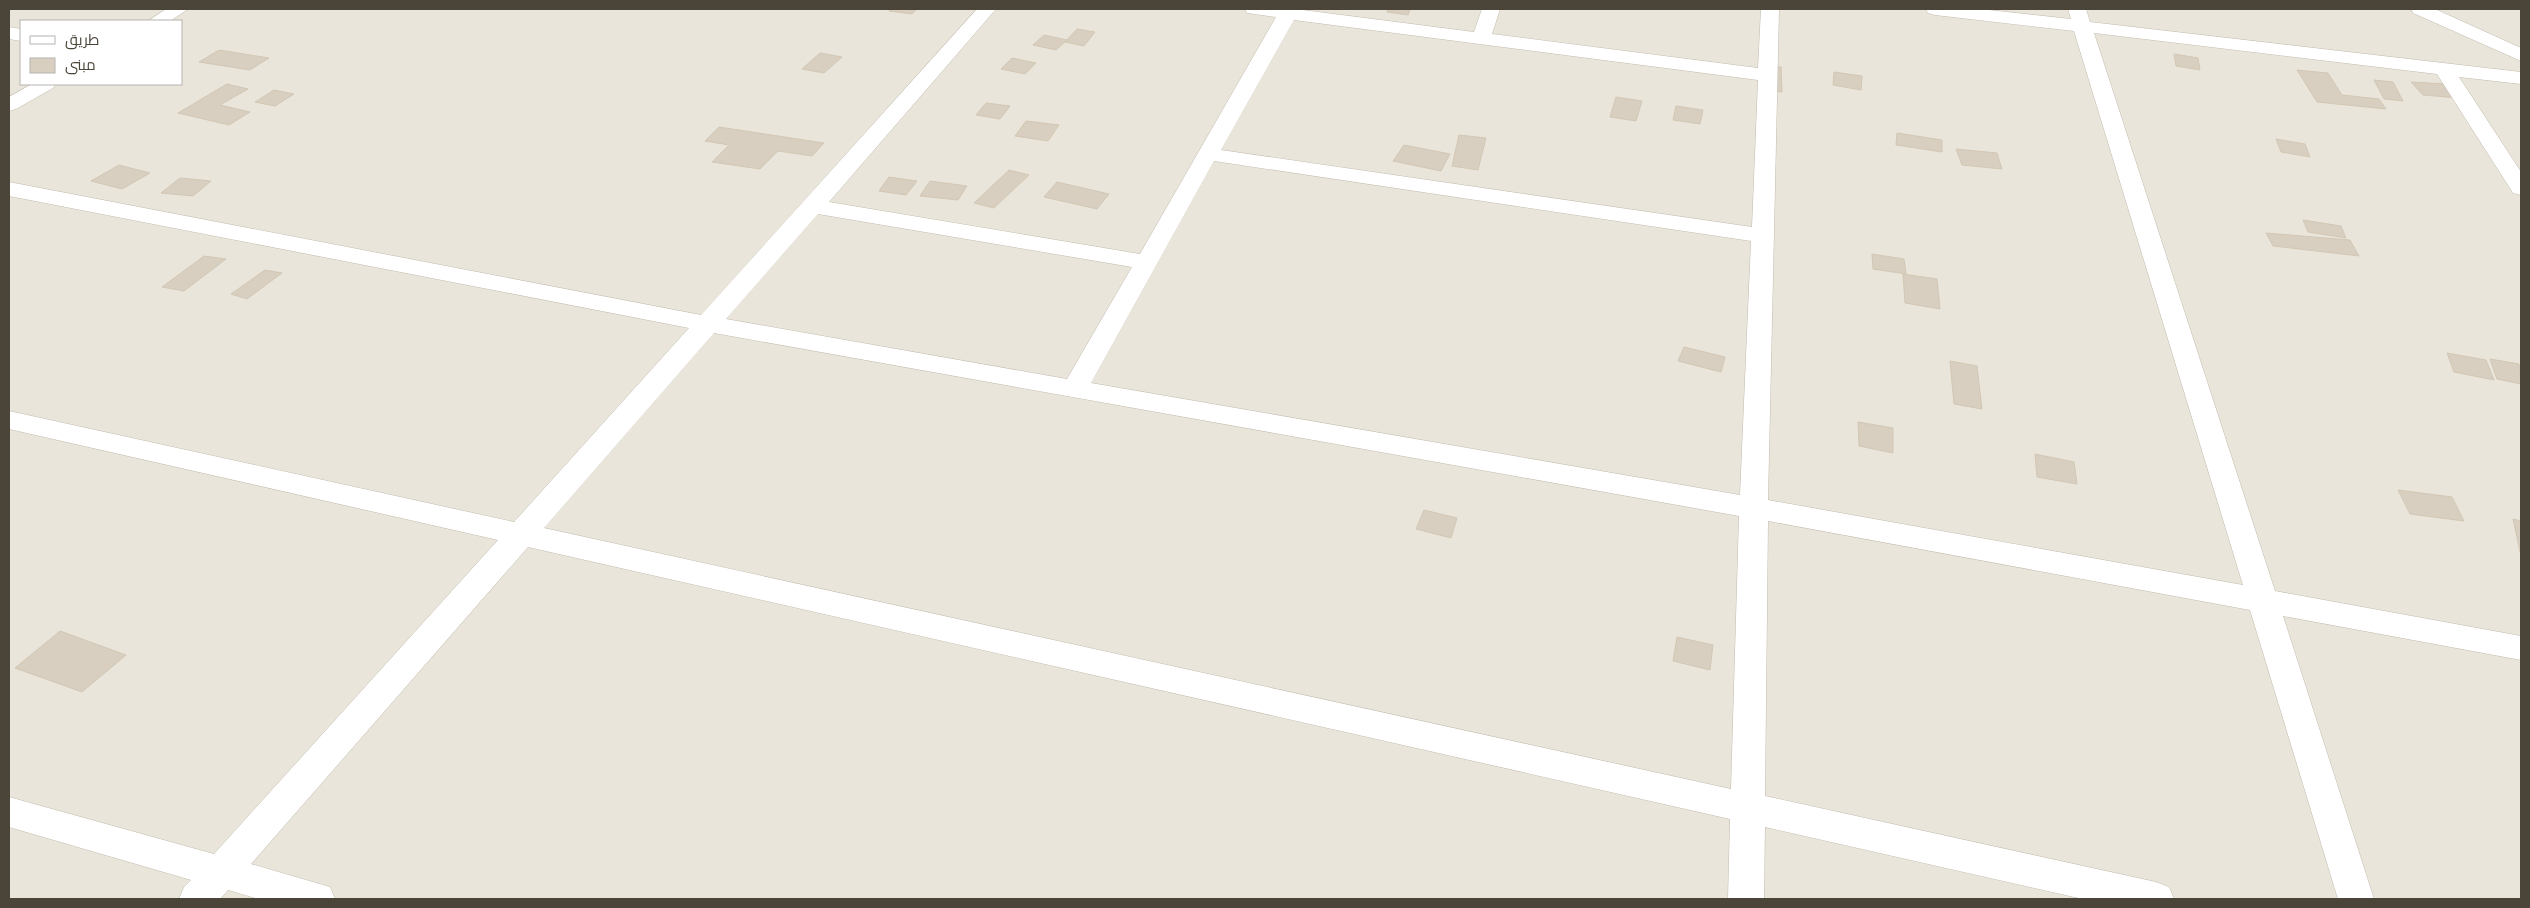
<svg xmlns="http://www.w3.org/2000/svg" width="2530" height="908" font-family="Karla,Cairo,sans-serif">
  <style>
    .residential { fill: #eae5da; fill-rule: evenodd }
    .building { fill: #d8cfc1; stroke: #d3c7b4 }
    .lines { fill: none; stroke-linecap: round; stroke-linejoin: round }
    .minor-casing { stroke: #c2bbae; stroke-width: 1 }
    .minor { fill: #fff; fill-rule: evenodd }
  </style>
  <rect width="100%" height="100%" fill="#f6f3ec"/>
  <!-- residential -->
  <path class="residential" d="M 9,9 L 2521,9 L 2521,899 L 9,899 ZM 21,21 L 181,21 L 181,84 L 21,84 Z"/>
  <!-- building -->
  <g class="building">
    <path d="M 891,9 L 917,9 L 912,14 L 889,11 Z"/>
    <path d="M 1388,9 L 1410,9 L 1408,15 L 1387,12 Z"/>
    <path d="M 1077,29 L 1095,32 L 1084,46 L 1065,42 Z"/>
    <path d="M 1044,35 L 1067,40 L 1056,50 L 1033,45 Z"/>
    <path d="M 219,50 L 269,58 L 250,70 L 199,62 Z"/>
    <path d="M 820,53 L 842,57 L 824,73 L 802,69 Z"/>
    <path d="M 2174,54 L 2198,58 L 2200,70 L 2176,66 Z"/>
    <path d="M 1012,58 L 1036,63 L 1025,74 L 1001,69 Z"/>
    <path d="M 1764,66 L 1781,67 L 1782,92 L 1765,90 Z"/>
    <path d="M 2297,70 L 2328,73 L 2342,95 L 2379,99 L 2386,109 L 2317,102 Z"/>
    <path d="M 1834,72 L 1862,76 L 1861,90 L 1833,85 Z"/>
    <path d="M 2374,80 L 2393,82 L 2403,101 L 2384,99 Z"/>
    <path d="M 2411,82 L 2446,84 L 2458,98 L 2423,95 Z"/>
    <path d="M 227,84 L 248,89 L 220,105 L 250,112 L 229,125 L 178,113 Z"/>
    <path d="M 274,90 L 294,94 L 275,106 L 255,102 Z"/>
    <path d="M 1616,97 L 1642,101 L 1636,121 L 1610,117 Z"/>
    <path d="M 986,103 L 1010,106 L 1000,119 L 976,115 Z"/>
    <path d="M 1676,106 L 1703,110 L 1700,124 L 1673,120 Z"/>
    <path d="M 1026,121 L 1059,125 L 1048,141 L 1015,136 Z"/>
    <path d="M 719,127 L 824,143 L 812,156 L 778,151 L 760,169 L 712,162 L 729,145 L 705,141 Z"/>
    <path d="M 1897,133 L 1942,140 L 1942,152 L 1896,145 Z"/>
    <path d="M 1459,135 L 1486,138 L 1478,170 L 1452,166 Z"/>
    <path d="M 2276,139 L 2305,144 L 2310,157 L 2281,152 Z"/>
    <path d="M 1404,145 L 1450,154 L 1441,171 L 1393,161 Z"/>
    <path d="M 1956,149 L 1997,153 L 2002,169 L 1962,165 Z"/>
    <path d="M 119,165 L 150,173 L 122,189 L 91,181 Z"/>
    <path d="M 1009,170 L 1029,175 L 994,208 L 974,203 Z"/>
    <path d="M 889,177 L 917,181 L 906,195 L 879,191 Z"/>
    <path d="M 180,178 L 211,181 L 193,196 L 161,193 Z"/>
    <path d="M 930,181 L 967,186 L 958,200 L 920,196 Z"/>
    <path d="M 1057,182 L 1109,194 L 1097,209 L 1044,197 Z"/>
    <path d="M 2303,220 L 2341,226 L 2346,238 L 2308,232 Z"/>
    <path d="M 2266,233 L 2350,240 L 2359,256 L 2273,246 Z"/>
    <path d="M 1872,254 L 1904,259 L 1906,274 L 1873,269 Z"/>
    <path d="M 204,256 L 226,259 L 184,291 L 162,287 Z"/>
    <path d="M 265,270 L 282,273 L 247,299 L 231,294 Z"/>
    <path d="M 1903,274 L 1937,279 L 1940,309 L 1905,303 Z"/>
    <path d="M 1684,347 L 1725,357 L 1721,372 L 1678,361 Z"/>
    <path d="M 2447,353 L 2486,360 L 2494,380 L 2454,372 Z"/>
    <path d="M 2490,359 L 2519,364 L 2521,384 L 2497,379 Z"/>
    <path d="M 1950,361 L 1977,366 L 1982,409 L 1954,404 Z"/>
    <path d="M 1858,422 L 1893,428 L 1893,453 L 1859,446 Z"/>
    <path d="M 2035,454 L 2074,462 L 2077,484 L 2037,477 Z"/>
    <path d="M 2398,490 L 2452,497 L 2464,521 L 2410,514 Z"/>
    <path d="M 1424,510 L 1457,518 L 1451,538 L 1416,529 Z"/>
    <path d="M 2513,519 L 2521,521 L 2521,556 Z"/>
    <path d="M 60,631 L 126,655 L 82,692 L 15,668 Z"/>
    <path d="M 1677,637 L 1713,645 L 1710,670 L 1673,661 Z"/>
  </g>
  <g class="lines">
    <defs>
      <g id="minor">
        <path d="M 166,9 L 188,9 L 170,21 L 148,21 Z"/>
        <path d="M 977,9 L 996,9 L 829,202 L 1140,254 L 1276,17 L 1247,13 L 1245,9 L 1295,9 L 1474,32 L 1482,9 L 1500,9 L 1492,34 L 1758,68 L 1761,9 L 1779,9 L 1768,500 L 2243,585 L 2074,31 L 1935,15 L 1928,13 L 1926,9 L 1980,9 L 2071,19 L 2068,9 L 2086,9 L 2090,22 L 2521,72 L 2521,84 L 2459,77 L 2521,172 L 2521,195 L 2513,193 L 2437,74 L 2094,33 L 2275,591 L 2521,636 L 2521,660 L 2283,616 L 2374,899 L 2338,899 L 2250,610 L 1768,521 L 1765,796 L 2156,882 L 2169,887 L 2174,899 L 2083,899 L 1765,827 L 1764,899 L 1728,899 L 1730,819 L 528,547 L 251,864 L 330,887 L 335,899 L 259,899 L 228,890 L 220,899 L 179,899 L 184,887 L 191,880 L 9,827 L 9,797 L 214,854 L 498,540 L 9,429 L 9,411 L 514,522 L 689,328 L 9,196 L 9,182 L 701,315 ZM 1294,20 L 1758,80 L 1752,227 L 1221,150 ZM 1214,161 L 1751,241 L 1740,495 L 1091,383 ZM 818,214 L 1132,267 L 1067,379 L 726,319 ZM 714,333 L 1739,516 L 1731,789 L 544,528 Z"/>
        <path d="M 2411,9 L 2435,9 L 2521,48 L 2521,61 L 2413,13 Z"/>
        <path d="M 9,27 L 21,29 L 21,41 L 9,39 Z"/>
        <path d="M 32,84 L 56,84 L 53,88 L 16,109 L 9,111 L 9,97 Z"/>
      </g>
    </defs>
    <!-- minor casing -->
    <use href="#minor" class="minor-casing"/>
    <!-- minor -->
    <use href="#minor" class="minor"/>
  </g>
  <!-- border -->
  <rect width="2530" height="908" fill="none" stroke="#4b4439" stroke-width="20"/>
  <!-- legend -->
  <rect x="20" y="20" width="162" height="65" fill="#ffffff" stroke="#b7b4b0"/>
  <rect x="30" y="36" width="25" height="8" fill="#ffffff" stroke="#b7b4b0"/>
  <text x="65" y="45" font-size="15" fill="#4b4439">طريق</text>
  <rect x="30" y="58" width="25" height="15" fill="#d8cfc1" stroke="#b7b4b0"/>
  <text x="65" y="70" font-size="15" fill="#4b4439">مبنى</text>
</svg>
